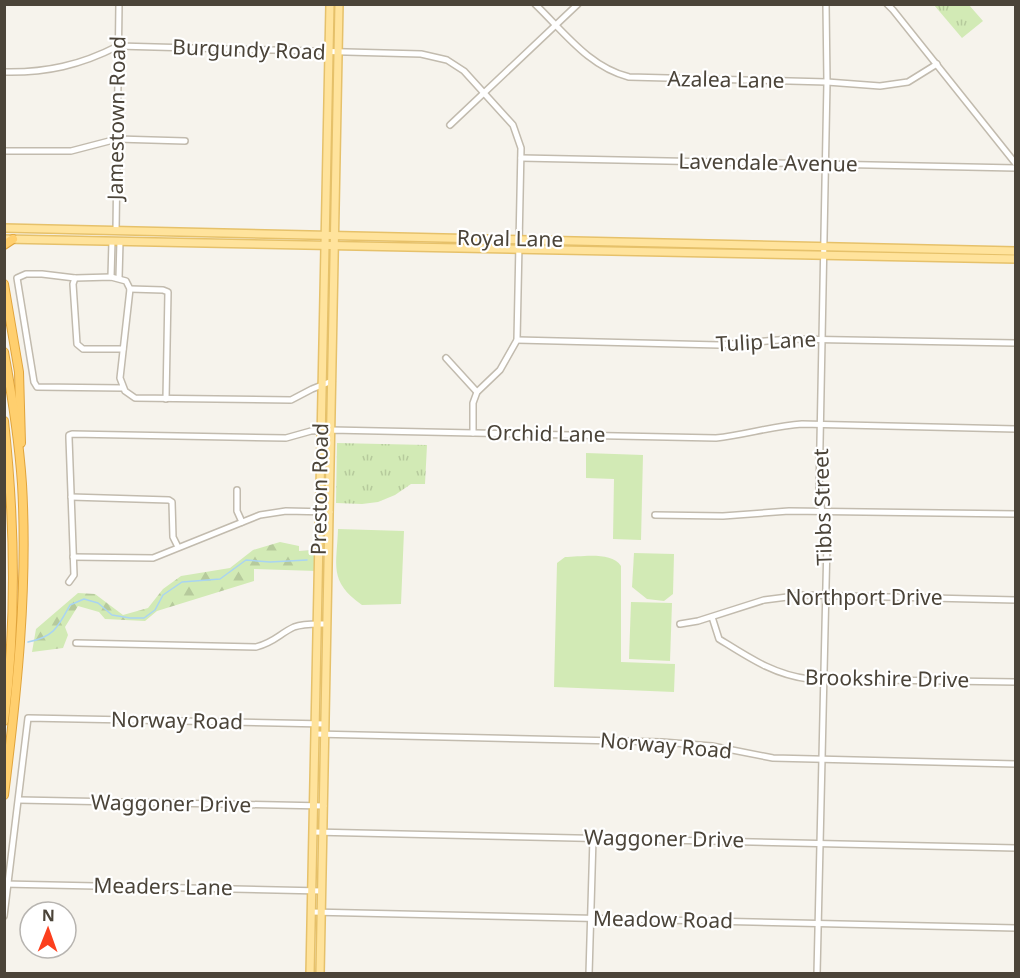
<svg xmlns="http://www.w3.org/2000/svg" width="1020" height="978" font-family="'Noto Sans',sans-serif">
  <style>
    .grass { fill: url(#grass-tufts) }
    .forest { fill: url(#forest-firs) }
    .pitch { fill: #d2eab5 }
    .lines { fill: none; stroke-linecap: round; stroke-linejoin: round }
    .stream { stroke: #a9d4f2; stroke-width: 1.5 }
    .minor-casing { stroke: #c2bbae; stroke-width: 8 }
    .major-casing { stroke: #e6c16a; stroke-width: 10 }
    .highway-casing { stroke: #e0a43c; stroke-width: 10 }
    .minor { stroke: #fff; stroke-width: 5 }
    .major { stroke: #ffe39c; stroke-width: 7 }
    .highway { stroke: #ffcf6e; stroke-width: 8 }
    .labels { text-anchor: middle; stroke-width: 4.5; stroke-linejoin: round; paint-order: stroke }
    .street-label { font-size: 21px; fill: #4b4439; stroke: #fff }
  </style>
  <defs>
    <pattern id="grass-tufts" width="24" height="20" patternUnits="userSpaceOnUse" patternTransform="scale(1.5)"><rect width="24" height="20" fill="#d2eab5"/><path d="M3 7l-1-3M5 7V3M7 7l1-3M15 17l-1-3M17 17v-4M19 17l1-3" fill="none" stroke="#b6ca9c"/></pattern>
    <pattern id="forest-firs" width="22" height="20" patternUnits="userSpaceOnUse" patternTransform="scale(1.5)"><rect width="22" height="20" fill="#d2eab5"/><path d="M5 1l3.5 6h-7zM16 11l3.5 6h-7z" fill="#b6ca9c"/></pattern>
  </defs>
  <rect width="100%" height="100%" fill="#f6f3ec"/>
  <!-- grass -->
  <g class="grass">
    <path d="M 934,5 L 969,5 L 983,21 L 962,38 Z"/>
    <path d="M 337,443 L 427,445 L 425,484 L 411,484 L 395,495 L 378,502 L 362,504 L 336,503 Z"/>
  </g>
  <!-- forest -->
  <path class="forest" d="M 280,542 L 299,546 L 299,551 L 316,550 L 316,571 L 254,569 L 254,581 L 157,611 L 145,621 L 105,619 L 99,612 L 78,606 L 65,627 L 68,635 L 63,648 L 32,652 L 36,629 L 78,593 L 95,594 L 123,615 L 148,608 L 163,589 L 181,576 L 230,568 L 253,550 Z"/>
  <!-- pitch -->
  <g class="pitch">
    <path d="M 586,453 L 643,455 L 641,540 L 613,539 L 614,479 L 586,478 Z"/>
    <path d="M 338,529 L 404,531 L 401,604 L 362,605 C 328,581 337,565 338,529 Z"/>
    <path d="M 634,553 L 674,554 L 673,594 L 664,601 L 647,599 L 632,587 Z"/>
    <path d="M 565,557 C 581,557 611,551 621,566 L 621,662 L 675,664 L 674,692 L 554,687 L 557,563 Z"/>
    <path d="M 631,602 L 672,603 L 670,661 L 629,659 Z"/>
  </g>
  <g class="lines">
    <!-- stream -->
    <path class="stream" d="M 28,642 C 54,637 58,627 70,605 L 84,599 L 98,603 L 112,615 L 130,618 L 144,618 L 155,610 L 163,595 L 182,582 L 220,579 L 246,560 L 270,562 L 307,560"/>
    <defs>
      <g id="minor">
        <path d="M 535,4 C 564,32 589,67 629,77 L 827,82 L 880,86 L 908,82 L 937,64"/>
        <path d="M 887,4 L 893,10 L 1016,164"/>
        <path d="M 4,72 C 46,73 81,65 118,46 L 421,54 L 447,60 L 464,71 L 513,125 L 521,148 L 517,340 L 500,370 L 477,392 L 473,403 L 473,433"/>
        <path d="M 450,125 L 578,4"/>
        <path d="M 4,151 L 71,151 L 117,139 L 185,141"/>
        <path d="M 521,158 L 1016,168"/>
        <path d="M 116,231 L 119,4"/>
        <path d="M 111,277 L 112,241"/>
        <path d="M 75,278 L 73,284 L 77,344 L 83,349 L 123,349"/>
        <path d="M 119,278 L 120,241"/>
        <path d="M 130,289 L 163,290 L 168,292 L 166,399"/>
        <path d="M 517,340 L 719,345 L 790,339 L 1016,343"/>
        <path d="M 446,358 L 477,392"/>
        <path d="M 123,388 L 37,387 L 34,382 L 17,278 L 26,274 L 42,274 L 75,278 L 111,277 L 126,281 L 130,289 L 120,378 L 125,391 L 135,398 L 291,400 L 312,389 L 332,381"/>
        <path d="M 237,490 L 237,511 L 242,522"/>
        <path d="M 71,497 L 169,500 L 172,502 L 173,537 L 178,547"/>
        <path d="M 655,515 L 723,516 L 789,511 L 1016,514"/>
        <path d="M 73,557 L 153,558 L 260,515 L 286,511 L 330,512"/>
        <path d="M 69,582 L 74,575 L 69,438 L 69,435 L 72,434 L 286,438 L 311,431 L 331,430 L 716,438 C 745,435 772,426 802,424 L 1016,429"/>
        <path d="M 712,617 L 719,639 C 748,657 774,675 809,679 L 1016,682"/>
        <path d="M 680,624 L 698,621 L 764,600 L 803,595 L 1016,600"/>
        <path d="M 76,643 L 256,647 C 275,642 279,634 294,627 C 305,623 316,624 327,624"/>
        <path d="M 315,734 L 662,742 L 712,746 L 773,758 L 1016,764"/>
        <path d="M 19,800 L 324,806"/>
        <path d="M 313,832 L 1016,848"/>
        <path d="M 4,884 L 322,891"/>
        <path d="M 311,912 L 1016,928"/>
        <path d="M 4,916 L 28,718 L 325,724"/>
        <path d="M 589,974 L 593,838"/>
        <path d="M 817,974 L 827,542 L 819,494 L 827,82 L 826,4"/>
      </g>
      <g id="major">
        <path d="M 4,228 L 1016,251"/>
        <path d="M 4,239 L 1016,259"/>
        <path d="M 310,974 L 330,4"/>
        <path d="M 320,974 L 339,4"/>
      </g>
      <g id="highway">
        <path d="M 4,245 L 13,239"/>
        <path d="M 4,284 L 19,372 L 21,443"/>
        <path d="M 4,352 C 12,395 19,440 22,484 C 28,588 17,692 4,795"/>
        <path d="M 4,421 C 15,521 17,621 4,721"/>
      </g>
    </defs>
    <!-- minor casing -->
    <use href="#minor" class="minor-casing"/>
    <!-- major casing -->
    <use href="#major" class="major-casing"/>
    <!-- highway casing -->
    <use href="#highway" class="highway-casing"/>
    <!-- minor -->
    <use href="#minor" class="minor"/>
    <!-- major -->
    <use href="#major" class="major"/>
    <!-- highway -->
    <use href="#highway" class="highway"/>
  </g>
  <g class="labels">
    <!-- street labels -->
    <g class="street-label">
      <text transform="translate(249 50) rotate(2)" y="7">Burgundy Road</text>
      <text transform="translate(726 80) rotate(1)" y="7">Azalea Lane</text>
      <text transform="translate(117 118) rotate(-89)" y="7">Jamestown Road</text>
      <text transform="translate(768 163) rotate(1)" y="7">Lavendale Avenue</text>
      <text transform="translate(510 239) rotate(1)" y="7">Royal Lane</text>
      <text transform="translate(766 342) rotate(-3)" y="7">Tulip Lane</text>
      <text transform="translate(546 434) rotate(1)" y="7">Orchid Lane</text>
      <text transform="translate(320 489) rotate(-89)" y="7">Preston Road</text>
      <text transform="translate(823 507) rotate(-92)" y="7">Tibbs Street</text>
      <text x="864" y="605">Northport Drive</text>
      <text transform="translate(887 679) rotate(1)" y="7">Brookshire Drive</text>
      <text transform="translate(177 721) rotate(1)" y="7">Norway Road</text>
      <text transform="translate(666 746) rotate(5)" y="7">Norway Road</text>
      <text transform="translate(171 804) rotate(1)" y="7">Waggoner Drive</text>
      <text transform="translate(664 839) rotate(1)" y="7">Waggoner Drive</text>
      <text transform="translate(163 887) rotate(1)" y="7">Meaders Lane</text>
      <text transform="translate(663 920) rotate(1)" y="7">Meadow Road</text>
    </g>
  </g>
  <!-- border -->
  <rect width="1020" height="978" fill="none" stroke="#4b4439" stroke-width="12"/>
  <!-- north arrow -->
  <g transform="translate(48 930) rotate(1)"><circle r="28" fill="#ffffff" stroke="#b7b4b0" stroke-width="1.5"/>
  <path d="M0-4.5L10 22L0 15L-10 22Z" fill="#fc3f1d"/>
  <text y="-9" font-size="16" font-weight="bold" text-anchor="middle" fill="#4b4439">N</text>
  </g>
</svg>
